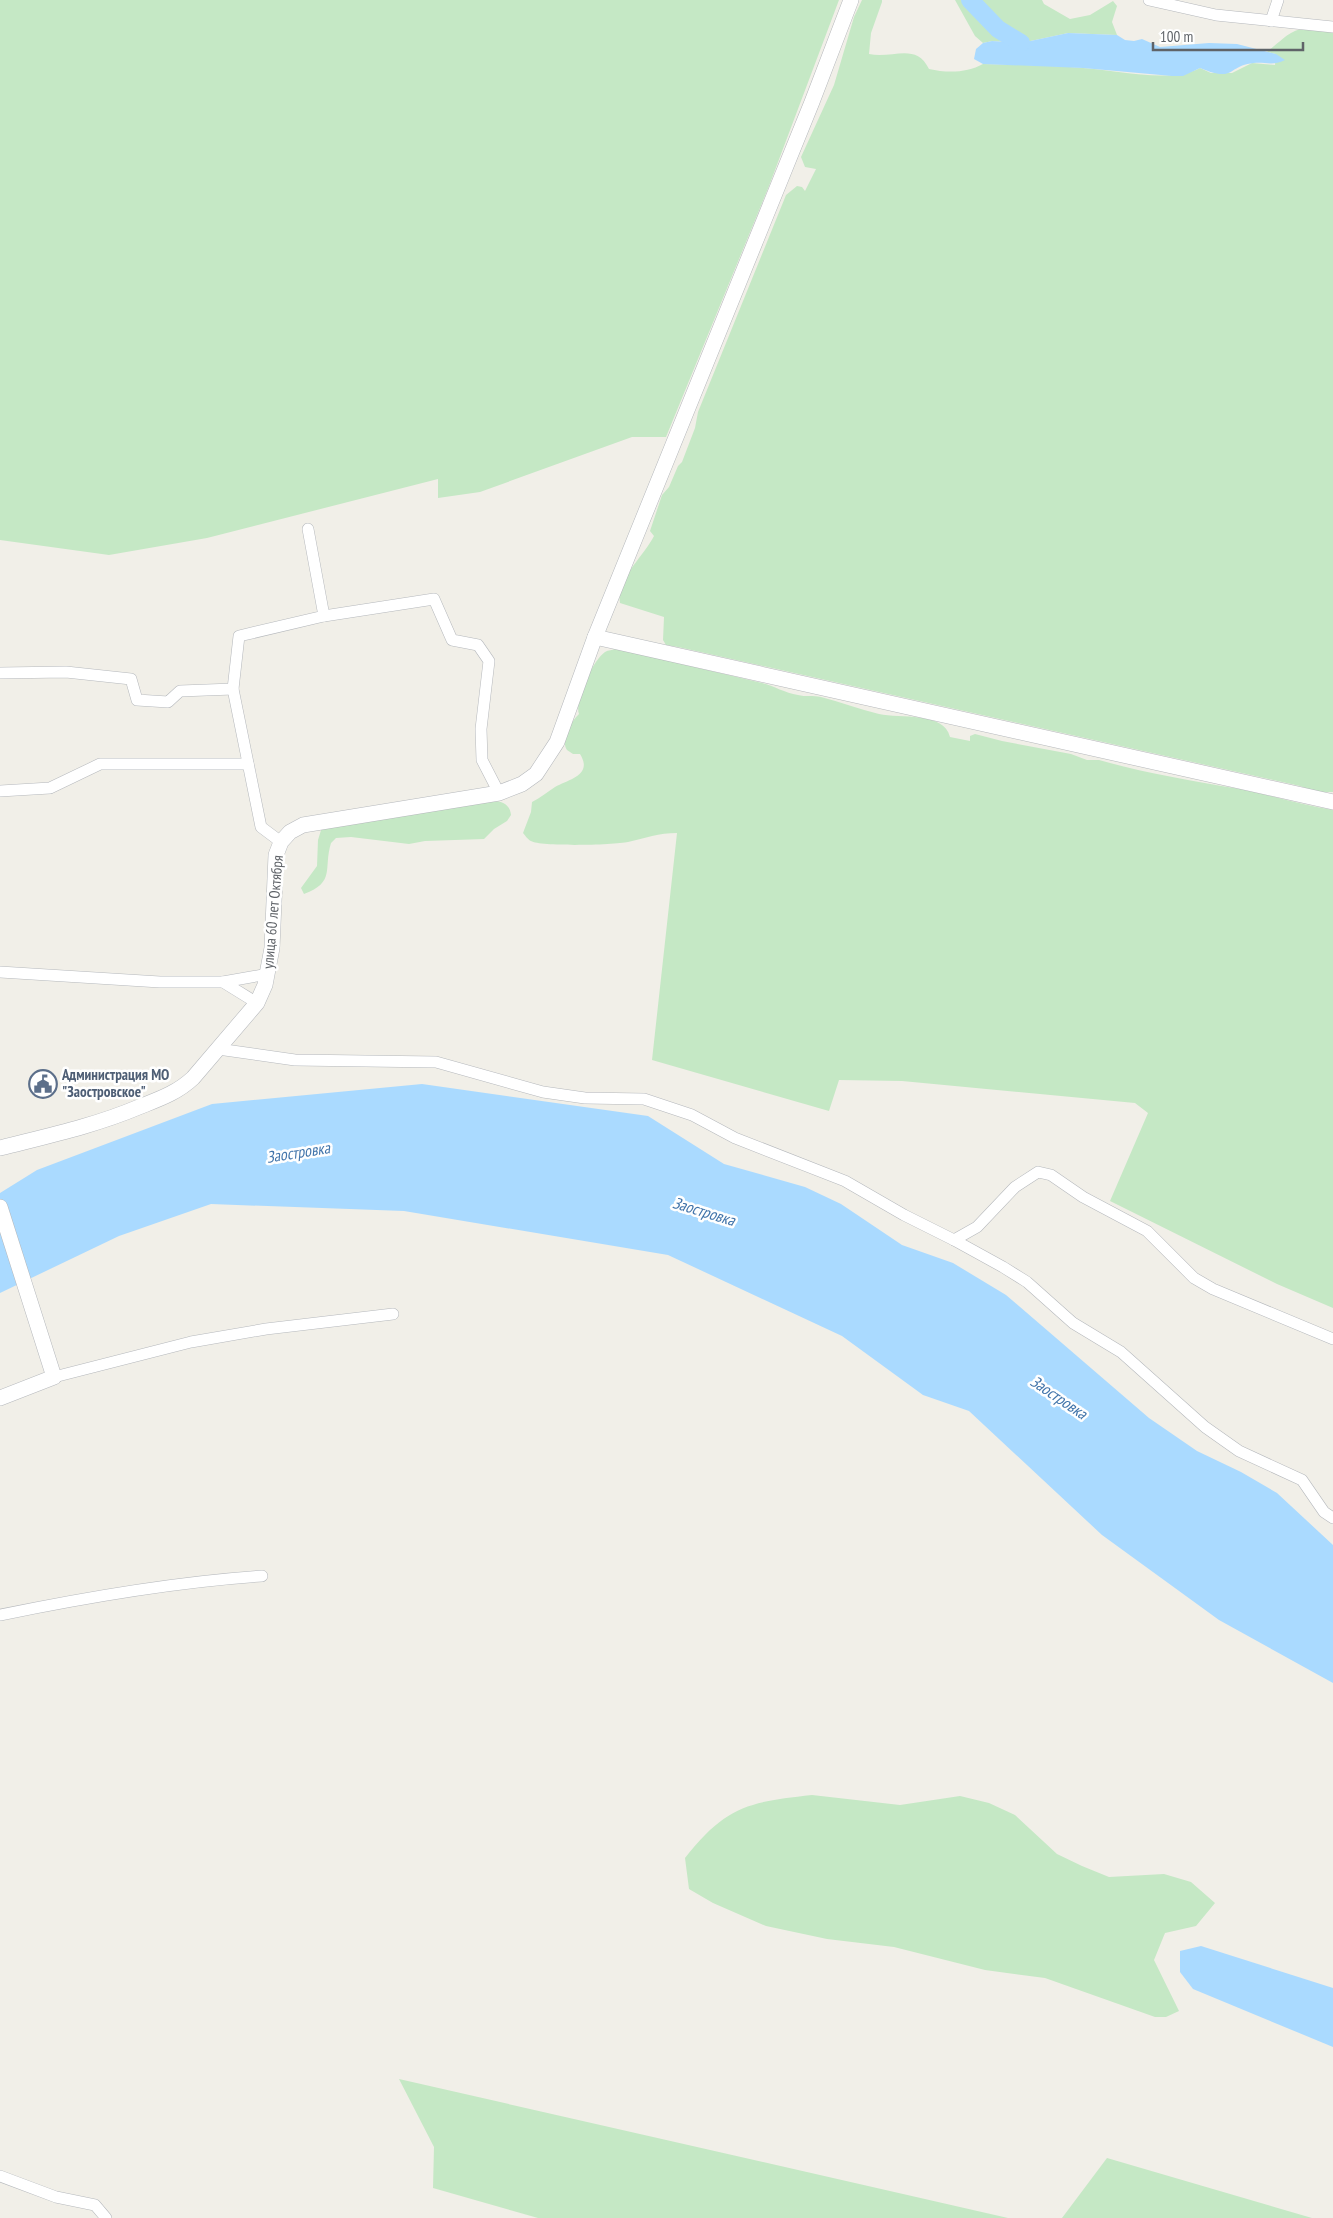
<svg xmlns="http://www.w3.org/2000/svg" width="1333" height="2218" font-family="'PT Sans Narrow',sans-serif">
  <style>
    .green { fill: #c5e8c5 }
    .water { fill: #aadaff }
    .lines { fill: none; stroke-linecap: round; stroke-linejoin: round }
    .river { stroke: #aadaff; stroke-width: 18 }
    .minor-casing { stroke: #b5b8bc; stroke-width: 12 }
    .tertiary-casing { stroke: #b5b8bc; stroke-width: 16 }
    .minor { stroke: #fff; stroke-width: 11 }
    .tertiary { stroke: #fff; stroke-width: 15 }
    .labels { text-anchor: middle; stroke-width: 5; stroke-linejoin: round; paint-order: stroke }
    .street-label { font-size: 15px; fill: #5f6368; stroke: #fff }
    .service-label { font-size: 15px; font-weight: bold; fill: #4e5e75; stroke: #fff; text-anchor: start }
    .water-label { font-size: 16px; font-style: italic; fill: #4174aa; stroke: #fff }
  </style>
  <rect width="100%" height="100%" fill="#f1efe8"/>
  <!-- green -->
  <g class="green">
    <path d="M 0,0 L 839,0 L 769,186 L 666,437 L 632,437 L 480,492 L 438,498 L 438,479 L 207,538 L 109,555 L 0,540 Z"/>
    <path d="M 862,0 L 882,0 L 882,2 L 871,33 L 869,54 C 893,59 916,42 929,69 C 947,73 967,73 983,64 C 1016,65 1050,65 1083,68 C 1117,70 1170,84 1200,68 L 1211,73 L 1232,73 L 1252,63 L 1275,65 L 1276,54 L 1267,52 C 1298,26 1292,28 1333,30 L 1333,792 L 1316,792 L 1300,786 L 678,647 L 666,645 L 663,640 L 664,617 L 620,603 C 616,579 644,556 654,536 L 650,531 L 662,495 L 669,487 L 678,466 L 682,462 L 695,428 L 698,412 L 784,200 L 786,195 L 797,186 L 802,187 L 805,191 L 816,169 L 805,167 L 801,157 L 834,85 L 854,17 Z"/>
    <path d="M 955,0 L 1042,0 L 1044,4 L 1070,19 L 1090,15 L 1113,1 L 1117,6 L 1112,22 L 1117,35 L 1068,33 L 1021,43 L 992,41 L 983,43 L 975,36 Z"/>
    <path d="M 616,649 C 665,660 713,671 762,683 C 774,686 785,693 798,695 C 805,697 813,695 821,697 C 840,702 859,709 879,714 C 900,719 944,711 950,737 L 970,741 L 970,736 L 975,734 L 1002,741 L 1071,754 L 1087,760 L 1099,760 C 1145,773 1192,781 1240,789 C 1271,795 1301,805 1333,810 L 1333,1308 L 1277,1284 L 1110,1201 L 1148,1113 L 1135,1103 L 902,1081 L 839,1080 L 829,1111 L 652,1060 L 677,833 C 659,833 645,838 628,842 C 615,845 541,847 531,841 C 528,840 525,835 523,833 L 531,812 L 532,802 C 540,798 547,792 555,787 C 570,779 593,775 580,754 L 573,754 L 567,750 C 560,739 571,722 579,714 C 574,701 593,660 605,652 C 608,650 613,650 616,649 Z"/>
    <path d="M 493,801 C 503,801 510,805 511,815 L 507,821 L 494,829 L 484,839 L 425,841 L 409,844 L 351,837 L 336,838 L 331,843 C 323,869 336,882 304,894 L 301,888 L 317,866 L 318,840 L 322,827 Z"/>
    <path d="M 812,1795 L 900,1805 L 960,1796 L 989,1803 L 1015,1815 L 1057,1854 L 1082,1866 L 1109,1877 L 1164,1874 L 1191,1882 L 1215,1903 L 1196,1926 L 1165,1933 L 1154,1960 L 1179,2011 L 1166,2017 L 1155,2017 L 1045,1978 L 985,1970 L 894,1947 L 827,1939 L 766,1926 L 713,1903 L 689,1889 L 685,1858 C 726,1806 748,1802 812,1795 Z"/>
    <path d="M 399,2079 L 1008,2218 L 538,2218 L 433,2188 L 434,2147 Z"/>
    <path d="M 1107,2158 L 1312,2218 L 1062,2218 Z"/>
  </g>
  <!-- water -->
  <g class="water">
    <path d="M 1068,33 L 1117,35 L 1125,40 L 1134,41 L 1142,39 L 1160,47 L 1209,43 L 1237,44 L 1276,54 L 1285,60 C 1273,66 1266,62 1254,63 C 1226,66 1236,83 1200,68 L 1183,76 L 1172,76 L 1083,68 L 983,64 L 974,59 L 976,49 L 983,43 L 992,41 L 1021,43 Z"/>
    <path d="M 422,1084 L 648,1116 L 724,1164 L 805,1187 L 841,1204 L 902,1245 L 953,1263 L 1006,1295 L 1149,1418 L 1197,1451 L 1241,1472 L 1277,1493 L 1333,1545 L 1333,1683 L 1219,1620 L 1102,1535 L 969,1411 L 923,1395 L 842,1336 L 668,1255 L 404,1211 L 211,1204 L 119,1236 L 0,1293 L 0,1193 L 37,1170 L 212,1104 Z"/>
    <path d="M 1201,1946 L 1333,1988 L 1333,2047 L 1193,1989 L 1180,1972 L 1180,1951 Z"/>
  </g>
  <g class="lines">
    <!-- river -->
    <path class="river" d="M 970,0 L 998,29 L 1021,43"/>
    <defs>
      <g id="minor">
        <path d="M 1149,0 L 1216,15 L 1333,27"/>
        <path d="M 1271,21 L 1278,0"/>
        <path d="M 324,616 L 434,599 L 452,640 L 478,645 L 489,661 L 481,729 L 482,760 L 499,793"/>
        <path d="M 0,673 L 66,672 L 131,679 L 137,700 L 168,702 L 180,691 L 233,689"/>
        <path d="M 0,791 L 50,788 L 100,764 L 248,764"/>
        <path d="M 281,842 L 261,827 L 233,689 L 239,636 L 324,616 L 308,529"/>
        <path d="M 0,972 L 160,982 L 223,982 L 257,1003"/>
        <path d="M 223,982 L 268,974"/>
        <path d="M 218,1049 L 295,1060 L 436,1062 L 543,1092 L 585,1098 L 644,1099 L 692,1115 L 735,1138 L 845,1181 L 904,1215 L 954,1240 L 1003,1267 L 1027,1282 L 1073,1323 L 1121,1352 L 1205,1427 L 1239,1451 L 1302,1480 L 1324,1512 L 1333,1518"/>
        <path d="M 954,1240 L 977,1227 L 1015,1187 L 1038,1172 L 1051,1175 L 1083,1197 L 1147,1231 L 1194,1278 L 1213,1289 L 1333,1339"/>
        <path d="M 54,1377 L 191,1342 L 266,1329 L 393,1314"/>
        <path d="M 0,1615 C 87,1597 173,1582 262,1576"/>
        <path d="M 0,2176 L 56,2197 L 95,2205 L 106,2218"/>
      </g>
      <g id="tertiary">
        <path d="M 595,637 L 1333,802"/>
        <path d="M 0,1148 C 47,1136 94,1126 139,1107 C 159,1099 177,1093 193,1078 L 257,1003 L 265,985 L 272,948 L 276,855 L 281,842 L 290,832 L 303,825 L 499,793 L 522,784 L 536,774 L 557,742 L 595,637 L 812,102 L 851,0"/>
        <path d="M 0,1207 L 54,1377 L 0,1398"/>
      </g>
    </defs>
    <!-- minor casing -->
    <use href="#minor" class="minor-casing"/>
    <!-- tertiary casing -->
    <use href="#tertiary" class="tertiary-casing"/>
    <!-- minor -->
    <use href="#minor" class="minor"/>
    <!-- tertiary -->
    <use href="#tertiary" class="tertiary"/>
  </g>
  <!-- icons -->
  <defs>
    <symbol id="civic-ring" viewBox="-11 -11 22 22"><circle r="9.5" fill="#fff" stroke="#5c6f8a" stroke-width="1.5"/><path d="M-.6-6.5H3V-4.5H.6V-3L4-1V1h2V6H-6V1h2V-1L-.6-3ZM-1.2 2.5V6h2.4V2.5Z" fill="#5c6f8a"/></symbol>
  </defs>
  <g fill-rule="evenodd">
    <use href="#civic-ring" x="27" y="1068" width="32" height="32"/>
  </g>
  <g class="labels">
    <!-- street labels -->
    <g class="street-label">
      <text transform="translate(273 912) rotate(-85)" y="5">улица 60 лет Октября</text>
    </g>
    <!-- service labels -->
    <g class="service-label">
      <text x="62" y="1080">Администрация МО<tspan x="62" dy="17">"Заостровское"</tspan></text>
    </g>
    <!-- water labels -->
    <g class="water-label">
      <text transform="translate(298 1152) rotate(-9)" y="6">Заостровка</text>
      <text transform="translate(704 1211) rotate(17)" y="6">Заостровка</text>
      <text transform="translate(1059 1397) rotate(34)" y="6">Заостровка</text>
    </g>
  </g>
  <!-- scale -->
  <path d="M1153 42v8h150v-8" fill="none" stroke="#5f6368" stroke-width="2.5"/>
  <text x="1160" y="42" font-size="15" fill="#5f6368" stroke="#ffffff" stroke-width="4" paint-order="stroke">100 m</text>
</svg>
